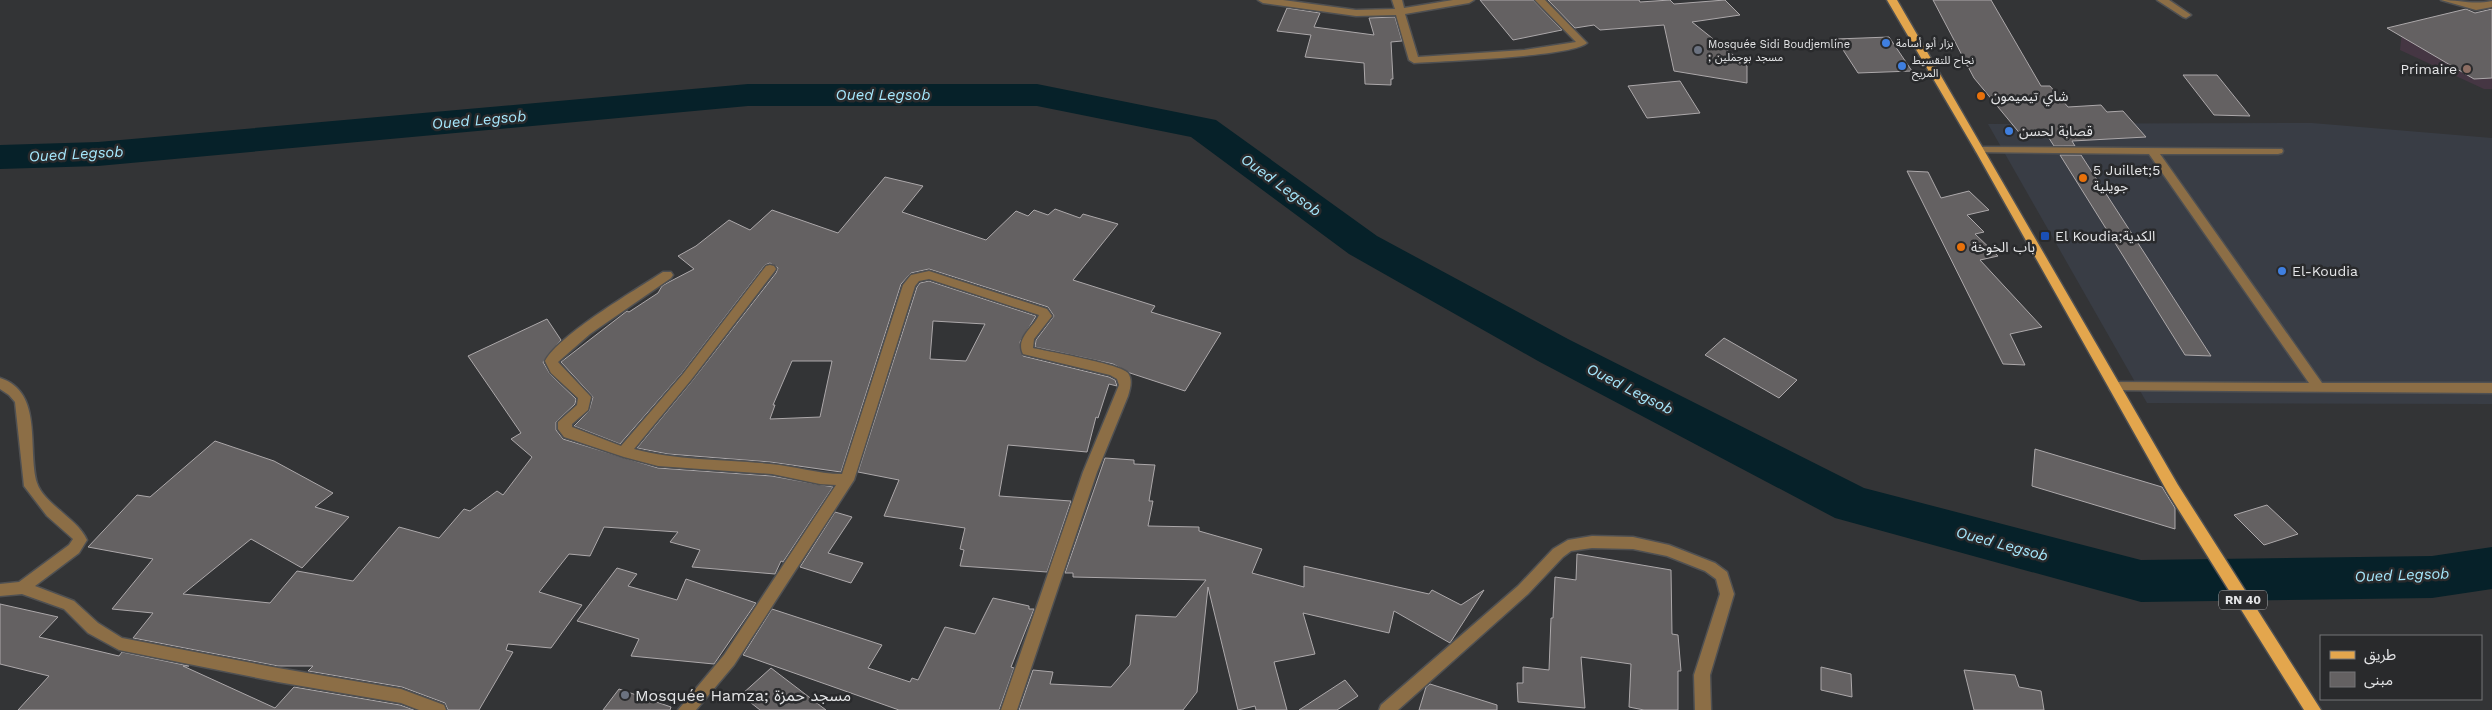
<svg xmlns="http://www.w3.org/2000/svg" width="2492" height="710" font-family="'Work Sans','Noto Sans Arabic',sans-serif">
  <style>
    .built { fill: #393d45 }
    .education { fill: #453643 }
    .lines { fill: none; stroke-linecap: round; stroke-linejoin: round }
    .river { fill: #062129; fill-rule: evenodd }
    .building { fill: #646162; stroke: #aca8aa; fill-rule: evenodd }
    .minor-casing { stroke: #4f5052; stroke-width: 3 }
    .major-casing { stroke: #4f5052; stroke-width: 3 }
    .minor { fill: #8c6e46; fill-rule: evenodd }
    .major { fill: #e3a64d; fill-rule: evenodd }
    .shop-dot { fill: #3f7fe0; stroke: #292a2c; stroke-width: 2 }
    .worship-dot { fill: #6b7280; stroke: #292a2c; stroke-width: 2 }
    .education-dot { fill: #8d6e63; stroke: #292a2c; stroke-width: 2 }
    .food-dot { fill: #e8710a; stroke: #292a2c; stroke-width: 2 }
    .transit-dot { fill: #1a4fb4; stroke: #292a2c; stroke-width: 2 }
    .labels { text-anchor: middle; stroke-width: 5; stroke-linejoin: round; paint-order: stroke }
    .far-poi-label { font-size: 11px; fill: #e4e5e7; stroke: #292a2c; text-anchor: start }
    .shield { fill: #292a2c; stroke: #acadaf; stroke-width: 1 }
    .shield-label { font-size: 12px; font-weight: bold; fill: #e4e5e7 }
    .poi-label { font-size: 14px; fill: #e4e5e7; stroke: #292a2c; text-anchor: start }
    .water-label { font-size: 15px; font-style: italic; fill: #a6e8fd; stroke: #292a2c }
    .near-poi-label { font-size: 16px; fill: #e4e5e7; stroke: #292a2c; text-anchor: start }
  </style>
  <rect width="100%" height="100%" fill="#333436"/>
  <!-- built -->
  <path class="built" d="M 2312,123 L 2492,138 L 2492,404 L 2147,403 L 1988,124 Z"/>
  <!-- education -->
  <path class="education" d="M 2492,13 L 2492,89 L 2484,89 L 2400,50 L 2402,31 Z"/>
  <g class="lines">
    <!-- river -->
    <path class="river" d="M 748,84 L 1037,84 L 1216,120 L 1377,236 L 1568,339 L 1864,488 L 2141,560 L 2432,556 L 2492,547 L 2492,589 L 2432,598 L 2141,602 L 1835,518 L 1538,361 L 1349,254 L 1191,137 L 1037,106 L 748,106 L 98,166 L 0,169 L 0,145 L 98,142 Z"/>
  </g>
  <!-- building -->
  <g class="building">
    <path d="M 1480,0 L 1533,0 L 1562,30 L 1513,40 Z"/>
    <path d="M 1548,0 L 1639,0 L 1640,2 L 1670,0 L 1674,4 L 1725,0 L 1740,15 L 1692,22 L 1747,66 L 1747,83 L 1674,71 L 1664,25 L 1600,30 L 1594,25 L 1575,28 Z"/>
    <path d="M 1933,0 L 1991,0 L 2041,86 L 2050,86 L 2068,107 L 2101,105 L 2107,112 L 2123,111 L 2146,137 L 2072,141 L 2075,146 L 2054,146 L 2047,135 L 2022,136 L 1974,78 Z"/>
    <path d="M 1287,8 L 1320,13 L 1314,27 L 1374,35 L 1369,18 L 1395,17 L 1402,41 L 1391,42 L 1393,79 L 1391,79 L 1391,85 L 1365,84 L 1364,63 L 1305,57 L 1311,35 L 1277,31 Z"/>
    <path d="M 2466,9 L 2475,13 L 2492,9 L 2492,78 L 2474,79 L 2387,28 Z"/>
    <path d="M 1889,37 L 1912,71 L 1858,73 L 1836,39 Z"/>
    <path d="M 2183,75 L 2217,75 L 2250,116 L 2214,115 Z"/>
    <path d="M 1680,81 L 1700,113 L 1647,118 L 1628,86 Z"/>
    <path d="M 2060,155 L 2081,155 L 2211,356 L 2185,355 Z"/>
    <path d="M 1907,171 L 1928,172 L 1941,198 L 1969,191 L 1989,210 L 1967,215 L 1984,232 L 1975,234 L 1998,256 L 1980,260 L 2042,327 L 2010,334 L 2025,365 L 2003,364 Z"/>
    <path d="M 885,177 L 923,186 L 902,212 L 986,240 L 1016,211 L 1028,216 L 1034,210 L 1048,215 L 1055,209 L 1080,218 L 1083,214 L 1118,224 L 1073,280 L 1155,306 L 1151,312 L 1221,333 L 1185,391 L 1130,373 L 1113,364 L 1035,347 L 1036,340 L 1054,316 L 1048,307 L 929,269 L 911,273 L 901,284 L 841,472 L 770,462 L 668,454 L 637,448 L 692,381 L 776,273 L 778,268 L 770,263 L 765,265 L 682,373 L 620,444 L 574,426 L 589,411 L 593,397 L 561,362 L 627,311 L 629,312 L 658,293 L 662,286 L 669,282 L 694,269 L 678,256 L 696,246 L 729,220 L 750,230 L 772,210 L 838,233 ZM 792,361 L 832,361 L 820,417 L 770,419 L 775,405 L 773,405 Z"/>
    <path d="M 929,281 L 1036,316 L 1020,342 L 1023,356 L 1109,377 L 1115,380 L 1117,386 L 1109,384 L 1098,418 L 1096,417 L 1087,452 L 1008,445 L 999,496 L 1071,501 L 1047,572 L 960,566 L 964,550 L 960,549 L 965,528 L 884,516 L 899,480 L 858,472 L 917,287 L 920,283 ZM 933,321 L 985,324 L 966,361 L 930,359 Z"/>
    <path d="M 547,319 L 561,340 L 543,362 L 550,374 L 576,399 L 575,404 L 556,422 L 556,430 L 563,439 L 658,468 L 772,476 L 833,487 L 783,562 L 781,561 L 775,574 L 692,567 L 700,550 L 670,542 L 678,532 L 604,527 L 590,556 L 569,554 L 539,592 L 582,605 L 551,648 L 508,644 L 506,650 L 513,652 L 479,710 L 448,710 L 445,703 L 402,687 L 308,671 L 313,666 L 278,666 L 133,638 L 153,613 L 112,609 L 153,559 L 88,547 L 137,495 L 150,497 L 215,441 L 274,461 L 333,493 L 315,507 L 349,517 L 302,568 L 251,539 L 183,594 L 270,603 L 297,571 L 353,581 L 399,527 L 439,538 L 464,509 L 470,511 L 497,491 L 503,495 L 532,457 L 511,439 L 521,433 L 468,356 Z"/>
    <path d="M 1724,338 L 1797,380 L 1779,398 L 1705,355 Z"/>
    <path d="M 2035,449 L 2162,487 L 2175,508 L 2175,529 L 2032,486 Z"/>
    <path d="M 1105,458 L 1134,460 L 1134,464 L 1155,465 L 1149,501 L 1153,501 L 1148,526 L 1199,527 L 1199,531 L 1262,549 L 1252,573 L 1304,587 L 1304,566 L 1429,594 L 1432,590 L 1461,605 L 1484,590 L 1450,643 L 1394,611 L 1389,633 L 1303,613 L 1315,654 L 1274,662 L 1287,710 L 1256,710 L 1255,706 L 1238,710 L 1208,587 L 1197,692 L 1183,710 L 1019,710 L 1033,670 L 1053,672 L 1050,684 L 1111,687 L 1130,665 L 1136,615 L 1176,617 L 1206,580 L 1073,577 L 1073,573 L 1065,573 Z"/>
    <path d="M 2267,505 L 2298,534 L 2264,545 L 2234,515 Z"/>
    <path d="M 835,512 L 852,517 L 828,553 L 863,563 L 851,583 L 800,567 Z"/>
    <path d="M 1577,554 L 1671,570 L 1672,634 L 1678,635 L 1681,671 L 1678,671 L 1678,710 L 1644,710 L 1629,707 L 1631,664 L 1581,657 L 1585,708 L 1518,702 L 1517,683 L 1523,683 L 1523,667 L 1549,670 L 1551,618 L 1553,618 L 1555,577 L 1576,580 Z"/>
    <path d="M 617,568 L 637,574 L 628,586 L 677,600 L 686,579 L 756,603 L 714,664 L 631,656 L 639,639 L 577,621 Z"/>
    <path d="M 993,598 L 1029,606 L 1029,609 L 1034,609 L 1011,667 L 1014,668 L 999,710 L 899,710 L 743,655 L 772,609 L 882,645 L 868,668 L 910,682 L 912,678 L 918,680 L 945,627 L 975,634 Z"/>
    <path d="M 0,604 L 58,617 L 39,637 L 119,656 L 122,652 L 189,666 L 183,666 L 275,708 L 294,687 L 400,705 L 414,710 L 18,710 L 49,676 L 0,664 Z"/>
    <path d="M 1821,667 L 1851,674 L 1852,697 L 1821,690 Z"/>
    <path d="M 771,668 L 826,710 L 760,710 L 741,695 Z"/>
    <path d="M 1964,670 L 2015,675 L 2019,687 L 2041,691 L 2044,710 L 1974,710 Z"/>
    <path d="M 1345,680 L 1358,696 L 1337,710 L 1299,710 Z"/>
    <path d="M 1430,684 L 1497,705 L 1497,710 L 1419,710 L 1426,687 Z"/>
    <path d="M 619,689 L 671,707 L 670,710 L 603,710 Z"/>
  </g>
  <g class="lines">
    <defs>
      <g id="minor">
        <path d="M 1258,0 L 1283,0 L 1356,10 L 1395,9 L 1392,0 L 1402,0 L 1404,8 L 1453,0 L 1474,0 L 1469,3 L 1405,14 L 1418,57 L 1524,50 L 1576,42 L 1535,0 L 1545,0 L 1587,43 C 1572,57 1442,61 1414,63 L 1409,60 L 1396,15 L 1356,16 L 1263,3 Z"/>
        <path d="M 2157,0 L 2169,0 L 2191,15 L 2186,18 L 2183,17 Z"/>
        <path d="M 2441,0 C 2460,0 2473,5 2492,1 L 2492,7 L 2476,10 Z"/>
        <path d="M 1980,147 L 2282,149 L 2283,151 L 2282,153 L 2278,154 L 2160,154 L 2322,383 L 2492,383 L 2492,393 L 2110,390 L 2109,387 L 2110,384 L 2115,382 L 2309,383 L 2149,154 L 1976,152 L 1975,150 L 1976,148 Z"/>
        <path d="M 770,265 L 774,266 L 776,269 L 774,272 L 691,380 L 634,449 C 678,461 725,459 770,464 C 795,466 817,474 842,474 L 903,285 L 911,275 L 929,271 L 1047,309 L 1052,316 L 1034,339 L 1033,348 C 1050,352 1120,364 1128,373 C 1133,380 1130,389 1128,396 L 1097,472 L 1017,710 L 1001,710 L 1083,472 L 1119,385 L 1117,379 L 1110,375 L 1023,354 C 1015,338 1034,327 1039,315 L 929,279 L 919,281 L 915,286 L 854,480 L 734,665 L 696,710 L 678,710 L 724,655 L 836,485 L 820,484 L 772,474 L 658,466 L 624,457 L 564,437 L 558,429 L 558,422 L 577,405 L 578,398 L 551,373 L 545,361 C 560,334 634,291 663,272 L 671,272 L 673,275 L 671,278 L 590,334 L 558,362 L 591,397 L 588,410 L 572,424 L 572,427 L 621,446 L 683,374 L 766,266 Z"/>
        <path d="M 0,378 C 44,392 27,449 37,483 C 44,504 78,519 87,540 L 79,553 L 35,586 L 74,601 L 98,623 L 122,638 L 278,668 L 401,689 L 444,705 L 446,710 L 419,710 L 401,703 L 278,682 L 119,650 L 88,633 L 64,609 L 22,594 L 0,596 L 0,584 L 19,582 L 69,545 L 73,539 L 47,516 L 24,486 L 15,402 L 9,395 L 0,389 Z"/>
        <path d="M 1592,536 L 1633,537 L 1669,545 L 1715,563 L 1727,572 L 1734,594 L 1710,675 L 1711,710 L 1695,710 L 1694,675 L 1720,594 L 1716,579 L 1705,571 L 1667,556 L 1633,549 L 1592,548 L 1571,551 L 1563,557 L 1528,594 L 1398,710 L 1379,710 L 1381,705 L 1518,586 L 1553,549 L 1568,540 Z"/>
      </g>
      <path id="major" d="M 1887,0 L 1897,0 L 2178,485 L 2321,710 L 2304,710 L 2168,493 L 1975,150 Z"/>
    </defs>
    <!-- minor casing -->
    <use href="#minor" class="minor-casing"/>
    <!-- major casing -->
    <use href="#major" class="major-casing"/>
    <!-- minor -->
    <use href="#minor" class="minor"/>
    <!-- major -->
    <use href="#major" class="major"/>
  </g>
  <!-- markers -->
  <g class="shop-dot">
    <circle cx="1886" cy="43" r="5"/>
    <circle cx="1902" cy="66" r="5"/>
    <circle cx="2009" cy="131" r="5"/>
    <circle cx="2282" cy="271" r="5"/>
  </g>
  <g class="worship-dot">
    <circle cx="1698" cy="50" r="5"/>
    <circle cx="625" cy="695" r="5"/>
  </g>
  <circle class="education-dot" cx="2467" cy="69" r="5"/>
  <g class="food-dot">
    <circle cx="1981" cy="96" r="5"/>
    <circle cx="2083" cy="178" r="5"/>
    <circle cx="1961" cy="247" r="5"/>
  </g>
  <rect class="transit-dot" x="2040" y="231" width="10" height="10" rx="2.5"/>
  <g class="labels">
    <!-- far-poi labels -->
    <g class="far-poi-label">
      <text x="1896" y="47">بزار أبو أسامة</text>
      <text x="1708" y="48">Mosquée Sidi Boudjemline<tspan x="1708" dy="13">; مسجد بوجملين</tspan></text>
      <text x="1912" y="64">نجاح للتقسيط<tspan x="1912" dy="13">المريح</tspan></text>
    </g>
    <!-- shield labels -->
    <rect class="shield" x="2219" y="590.5" width="48" height="19" rx="4"/>
    <g class="shield-label">
      <text x="2243" y="604">RN 40</text>
    </g>
    <!-- poi labels -->
    <g class="poi-label">
      <text x="2457" y="74" text-anchor="end">Primaire</text>
      <text x="1991" y="101">شاي تيميمون</text>
      <text x="2019" y="136">قصابة لحسن</text>
      <text x="2093" y="175">5 Juillet;5<tspan x="2093" dy="16">جويلية</tspan></text>
      <text x="2055" y="241">El Koudia;الكدية</text>
      <text x="1971" y="252">باب الخوخة</text>
      <text x="2292" y="276">El-Koudia</text>
    </g>
    <!-- water labels -->
    <g class="water-label">
      <text x="883" y="100">Oued Legsob</text>
      <text transform="translate(479 120) rotate(-5)" y="5">Oued Legsob</text>
      <text transform="translate(76 154) rotate(-3)" y="5">Oued Legsob</text>
      <text transform="translate(1281 185) rotate(36)" y="5">Oued Legsob</text>
      <text transform="translate(1630 389) rotate(27)" y="5">Oued Legsob</text>
      <text transform="translate(2002 544) rotate(15)" y="5">Oued Legsob</text>
      <text transform="translate(2402 575) rotate(-2)" y="5">Oued Legsob</text>
    </g>
    <!-- near-poi labels -->
    <g class="near-poi-label">
      <text x="635" y="701">Mosquée Hamza; مسجد حمزة</text>
    </g>
  </g>
  <!-- legend -->
  <rect x="2320" y="635" width="162" height="65" fill="#292a2c" stroke="#747577"/>
  <rect x="2330" y="651" width="25" height="8" fill="#e3a64d" stroke="#747577"/>
  <text x="2364" y="660" font-size="15" fill="#e4e5e7">طريق</text>
  <rect x="2330" y="672" width="25" height="15" fill="#646162" stroke="#747577"/>
  <text x="2364" y="685" font-size="15" fill="#e4e5e7">مبنى</text>
</svg>
